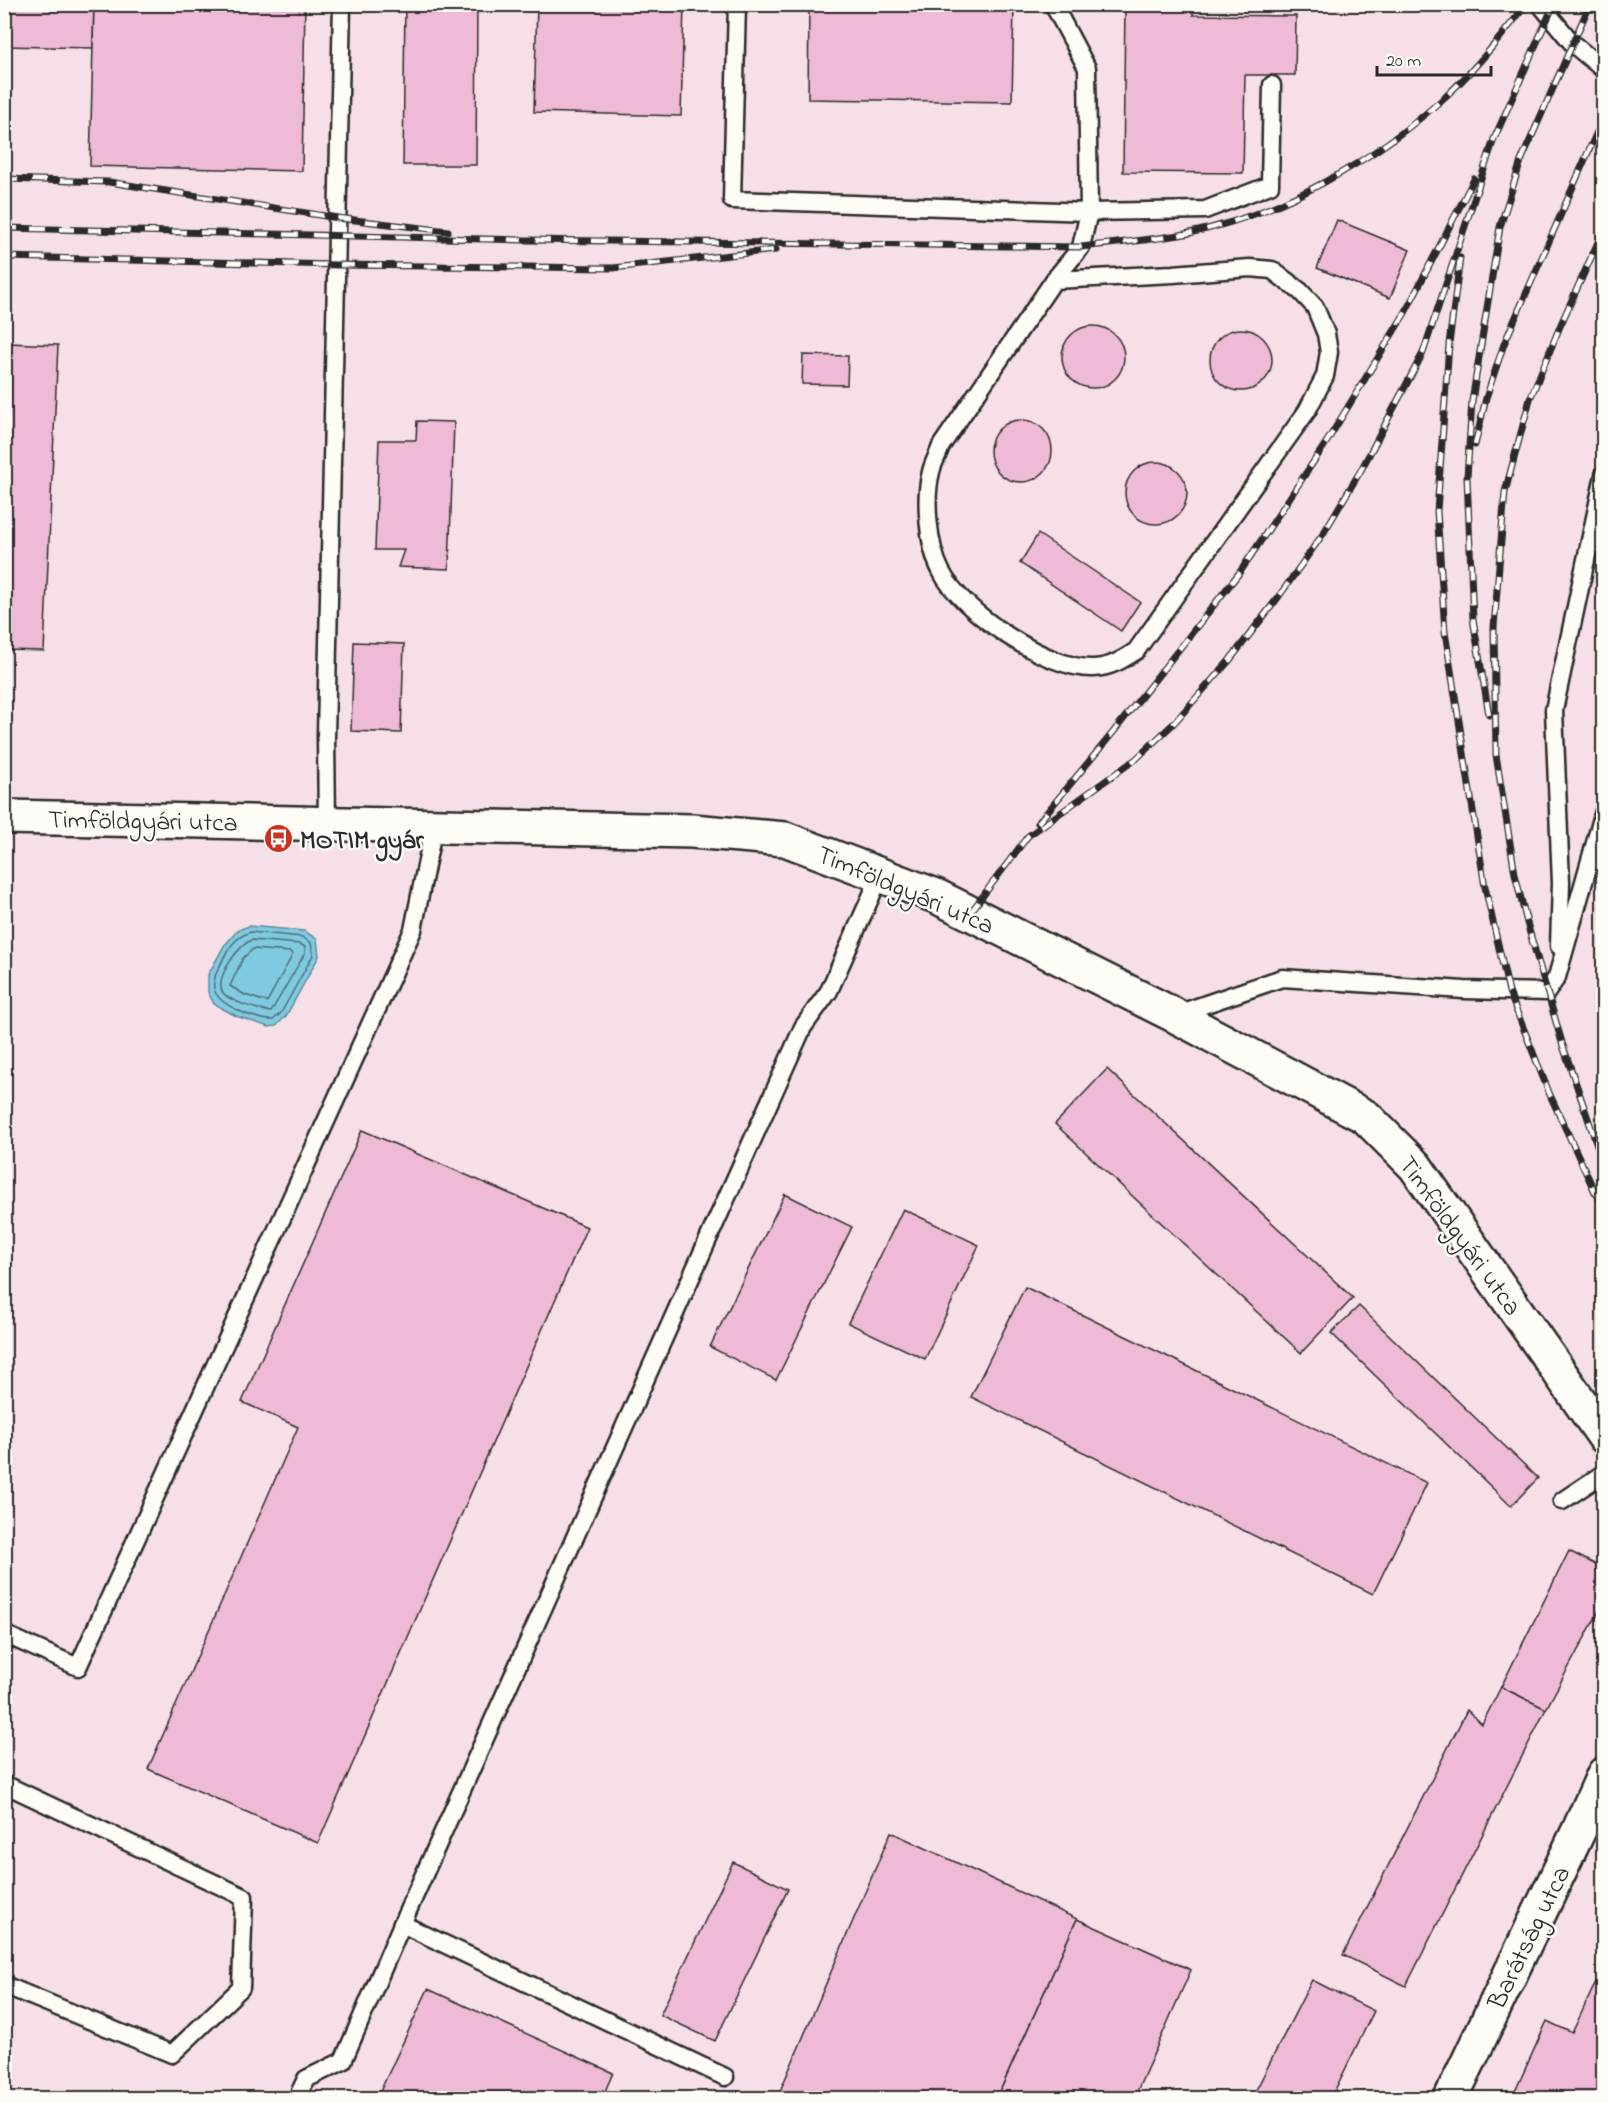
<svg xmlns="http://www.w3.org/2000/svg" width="1608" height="2103" font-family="'Indie Flower',sans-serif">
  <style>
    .built { fill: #f7dfe8 }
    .water { fill: #80cae1; stroke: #5e8a98; stroke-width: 1.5 }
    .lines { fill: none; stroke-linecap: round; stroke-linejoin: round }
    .shore { stroke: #4d6b74; stroke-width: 1.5 }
    .building { fill: #efbad6; stroke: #2b2b2b; stroke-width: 1.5 }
    .lane-casing { stroke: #2b2b2b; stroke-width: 21 }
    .street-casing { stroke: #2b2b2b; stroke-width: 38 }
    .lane { stroke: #fdfcf7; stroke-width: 16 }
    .street { stroke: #fdfcf7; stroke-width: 33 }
    .rail-casing { stroke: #2b2b2b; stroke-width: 7 }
    .rail { stroke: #fdfcf7; stroke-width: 4.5; stroke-dasharray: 14; stroke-linecap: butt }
    .labels { text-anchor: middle; stroke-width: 5; stroke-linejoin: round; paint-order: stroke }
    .street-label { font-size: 26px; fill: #2b2b2b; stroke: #fdfcf7 }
    .poi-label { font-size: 26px; font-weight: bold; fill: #2b2b2b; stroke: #fdfcf7; text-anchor: start }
  </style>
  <rect width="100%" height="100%" fill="#faeff0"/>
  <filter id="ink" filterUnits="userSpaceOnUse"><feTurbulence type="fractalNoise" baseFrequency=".0167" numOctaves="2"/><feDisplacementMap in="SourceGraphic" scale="12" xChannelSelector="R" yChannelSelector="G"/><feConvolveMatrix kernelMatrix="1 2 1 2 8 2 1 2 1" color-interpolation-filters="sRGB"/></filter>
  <g filter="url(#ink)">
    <!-- built -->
    <rect class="built" x="5" y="5" width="1598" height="2093"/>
    <!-- water -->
    <path class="water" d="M 249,926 L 304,931 L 317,939 L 319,956 L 286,1016 L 276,1026 L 269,1027 L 236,1016 L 214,1004 L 208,992 L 208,975 L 224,946 L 238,930 Z"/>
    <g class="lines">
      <!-- shore -->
      <g class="shore">
        <path d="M 251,932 L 302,937 L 311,943 L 313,955 L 281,1013 L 273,1020 C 258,1021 216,1005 214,988 C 212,977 220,967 224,957 C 231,945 237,936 251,932 Z"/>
        <path d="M 252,940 L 300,944 L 305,947 L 305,953 L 271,1012 C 259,1010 231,1002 223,993 C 213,980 239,944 252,940 Z"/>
        <path d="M 253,949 L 290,952 L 293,954 L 267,1002 L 245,995 L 230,986 L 243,958 Z"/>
      </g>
    </g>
    <!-- building -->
    <g class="building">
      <path d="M 4,4 L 94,4 L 93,48 L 4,46 Z"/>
      <path d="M 94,4 L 305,4 L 302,171 L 90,166 Z"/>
      <path d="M 405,4 L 477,4 L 476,165 L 403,165 Z"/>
      <path d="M 537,4 L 684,4 L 681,116 L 534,112 Z"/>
      <path d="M 809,4 L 1014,4 L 1012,102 L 808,99 Z"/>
      <path d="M 1125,4 L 1193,4 L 1193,15 L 1296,16 L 1295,75 L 1245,75 L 1243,173 L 1123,172 Z"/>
      <path d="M 1337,220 L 1410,250 L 1390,298 L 1317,268 Z"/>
      <path d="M 4,287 L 11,287 L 8,343 L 58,345 L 44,651 L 4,650 Z"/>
      <circle cx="1093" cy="357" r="31"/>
      <circle cx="1241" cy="360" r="31"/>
      <path d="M 803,355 L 848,356 L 847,385 L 802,384 Z"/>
      <circle cx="1021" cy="451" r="31"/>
      <path d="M 417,421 L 454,422 L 449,569 L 398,567 L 404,550 L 375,550 L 379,440 L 416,440 Z"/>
      <circle cx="1156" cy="493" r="31"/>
      <path d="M 1038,534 L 1140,602 L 1121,631 L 1020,563 Z"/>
      <path d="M 354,642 L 404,644 L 401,733 L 351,731 Z"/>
      <path d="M 1107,1069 L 1353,1298 L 1301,1353 L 1055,1124 Z"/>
      <path d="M 362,1130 L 587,1227 L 318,1843 L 148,1769 L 298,1427 L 242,1402 Z"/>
      <path d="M 785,1194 L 852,1227 L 776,1380 L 710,1347 Z"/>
      <path d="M 903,1209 L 979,1245 L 925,1359 L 848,1323 Z"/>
      <path d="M 1025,1287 L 1427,1483 L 1373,1594 L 971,1397 Z"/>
      <path d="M 1359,1306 L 1538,1478 L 1511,1506 L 1331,1333 Z"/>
      <path d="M 1569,1551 L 1604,1569 L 1604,1602 L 1546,1709 L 1501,1687 Z"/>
      <path d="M 1501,1687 L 1546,1709 L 1406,1986 L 1343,1955 L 1467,1710 L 1482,1724 Z"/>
      <path d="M 891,1832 L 1077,1919 L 997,2098 L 777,2098 Z"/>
      <path d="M 733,1862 L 788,1889 L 715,2041 L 660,2015 Z"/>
      <path d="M 1077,1919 L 1191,1970 L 1134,2098 L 997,2098 Z"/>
      <path d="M 1604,1965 L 1604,2098 L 1512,2098 L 1547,2021 L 1572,2033 Z"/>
      <path d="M 1312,1980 L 1374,2011 L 1331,2098 L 1252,2098 Z"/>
      <path d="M 428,1989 L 613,2073 L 602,2098 L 377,2098 Z"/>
    </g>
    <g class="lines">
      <defs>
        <g id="lane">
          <path d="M 737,4 L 732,200 L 1089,212 L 1205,210 L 1270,185 L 1272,85"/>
          <path d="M 1053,4 L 1087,68 L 1089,212 L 1081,247 L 1054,280"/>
          <path d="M 1540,4 L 1573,44 L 1604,70"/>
          <path d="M 1250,268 L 1272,270 L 1300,291 L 1315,307 L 1326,334 L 1329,352 L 1325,376 L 1307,411 L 1136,651 C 1122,660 1111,667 1094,668 C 1048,670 961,612 941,571 C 928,546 924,499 931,472 C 933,463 938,455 941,446 L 1054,280 L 1173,274 Z"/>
          <path d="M 327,824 L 326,736 L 342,4"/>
          <path d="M 1559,946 L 1561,883 L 1554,710 L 1604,475"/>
          <path d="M 1174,1015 L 1282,978 L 1464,990 L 1547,992 L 1557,977 L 1604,811"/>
          <path d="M 1562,1501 L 1604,1473"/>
          <path d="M 4,1634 L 78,1667 L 413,930 L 434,826"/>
          <path d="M 4,1784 L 244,1897 L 241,1988 L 172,2054 L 4,1985"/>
          <path d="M 402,1924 L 725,2077"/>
          <path d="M 297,2098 L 306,2079 L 343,2061 L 402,1924 L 803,1027 L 829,991 L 881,874"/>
        </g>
        <g id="street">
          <path d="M 4,817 L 692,831 L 785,839 L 936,896 L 1174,1015 L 1366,1117 L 1415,1166 L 1604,1436"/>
          <path d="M 1451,2098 L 1579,1830 L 1604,1774"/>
        </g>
      </defs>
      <!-- lane casing -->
      <use href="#lane" class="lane-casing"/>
      <!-- street casing -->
      <use href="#street" class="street-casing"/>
      <!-- lane -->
      <use href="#lane" class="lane"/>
      <!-- street -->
      <use href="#street" class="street"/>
      <defs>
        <g id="rail">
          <path d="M 4,179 L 109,182 L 338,218 L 448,231"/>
          <path d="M 4,228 L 526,240 L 1081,247 C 1116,243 1151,240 1185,234 C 1280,215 1374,161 1445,97 C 1476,69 1501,36 1527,4"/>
          <path d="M 1604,229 L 1561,324 L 1530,399 L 1505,492 L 1494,627 L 1496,755 L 1515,874 L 1527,923 L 1563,1046 L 1604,1165"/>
          <path d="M 4,257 L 337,265 L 613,268 L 776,250"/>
          <path d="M 1460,258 L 1449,344 L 1437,511 L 1445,632 L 1485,887 L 1509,992 L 1550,1095 L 1595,1192 L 1604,1205"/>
          <path d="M 1475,445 L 1486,398 L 1504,344 L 1604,116"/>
          <path d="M 1489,715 L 1473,619 L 1467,477 L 1472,401 L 1500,227 L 1521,161 L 1590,4"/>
          <path d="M 1038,823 L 1111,735 L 1240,572 L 1326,443 L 1405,313 L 1474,179"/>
          <path d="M 970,913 L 1028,836 L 1136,759 L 1173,724 L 1229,661 L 1277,599 L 1323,534 L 1361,470 L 1423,353 L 1494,139 L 1554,4"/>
        </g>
      </defs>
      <!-- rail casing -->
      <use href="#rail" class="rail-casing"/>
      <!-- rail -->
      <use href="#rail" class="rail"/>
    </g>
  </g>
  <!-- icons -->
  <defs>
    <symbol id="bus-disc" viewBox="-11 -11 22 22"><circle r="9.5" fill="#c8321e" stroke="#fdfcf7"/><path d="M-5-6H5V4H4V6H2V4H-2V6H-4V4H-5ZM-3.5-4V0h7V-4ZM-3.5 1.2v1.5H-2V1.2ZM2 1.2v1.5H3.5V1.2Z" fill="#fff"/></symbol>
  </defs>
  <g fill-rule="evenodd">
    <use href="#bus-disc" x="262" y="822" width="33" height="33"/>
  </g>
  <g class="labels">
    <!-- street labels -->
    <g class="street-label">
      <text transform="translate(143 820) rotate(1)" y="9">Timföldgyári utca</text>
      <text transform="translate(906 889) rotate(23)" y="9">Timföldgyári utca</text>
      <text transform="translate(1461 1235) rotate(54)" y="9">Timföldgyári utca</text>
      <text transform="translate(1528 1937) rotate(-64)" y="9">Barátság utca</text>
    </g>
    <!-- poi labels -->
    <g class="poi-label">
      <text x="300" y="848">MOTIM gyár</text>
    </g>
  </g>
  <!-- margin -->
  <rect width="1608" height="2103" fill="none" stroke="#fdfcf7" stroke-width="24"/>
  <rect x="12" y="12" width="1584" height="2079" fill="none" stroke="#2b2b2b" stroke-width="2" filter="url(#ink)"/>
  <!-- scale -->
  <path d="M1377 66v9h114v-9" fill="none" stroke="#2b2b2b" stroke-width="3"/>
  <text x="1386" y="66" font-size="18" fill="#2b2b2b" stroke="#fdfcf7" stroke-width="4.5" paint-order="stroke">20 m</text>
</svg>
